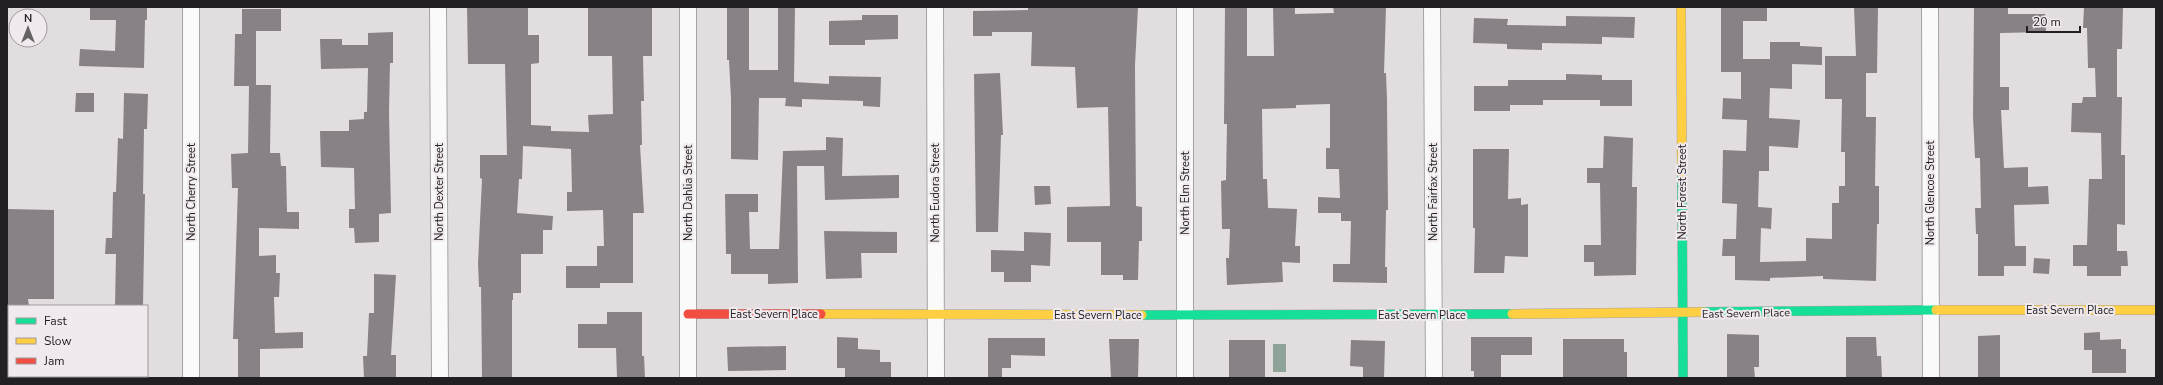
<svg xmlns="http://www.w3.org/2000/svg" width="2163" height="385" font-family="'Nunito Sans',sans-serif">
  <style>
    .water { fill: #8fa499 }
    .building { fill: #888286 }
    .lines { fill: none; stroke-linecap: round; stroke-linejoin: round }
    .street-casing { stroke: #a6a3a4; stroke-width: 18 }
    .fast-casing { stroke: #a6a3a4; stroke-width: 10 }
    .slow-casing { stroke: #a6a3a4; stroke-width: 10 }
    .jam-casing { stroke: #a6a3a4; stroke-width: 10 }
    .street { stroke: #fbfafa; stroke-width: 16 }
    .fast { stroke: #16e098; stroke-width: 9 }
    .slow { stroke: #ffcf43; stroke-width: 9 }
    .jam { stroke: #f24e42; stroke-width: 9 }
    .labels { text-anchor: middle; stroke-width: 4; stroke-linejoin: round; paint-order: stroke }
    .street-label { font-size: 11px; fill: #222022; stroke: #f0eaee }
  </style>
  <rect width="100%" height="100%" fill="#e2dee0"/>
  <!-- water -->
  <rect class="water" x="1273" y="344" width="13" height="28"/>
  <!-- building -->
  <g class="building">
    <path d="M 90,7 L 147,7 L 147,20 L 145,20 L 144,68 L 79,66 L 80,49 L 115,51 L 116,20 L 90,20 Z"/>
    <path d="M 467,7 L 528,7 L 528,35 L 539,35 L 539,63 L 531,64 L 531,125 L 551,126 L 551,131 L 589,132 L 588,115 L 613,114 L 612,56 L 588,56 L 588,7 L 652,7 L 652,56 L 643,56 L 644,101 L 641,101 L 642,145 L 640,145 L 644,213 L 633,213 L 633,283 L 600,283 L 600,288 L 566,288 L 566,266 L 597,266 L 597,246 L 604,246 L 603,210 L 567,211 L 567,192 L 572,192 L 571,149 L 523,146 L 522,179 L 519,179 L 517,213 L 553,216 L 552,230 L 543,230 L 543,254 L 521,254 L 521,293 L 513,293 L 513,300 L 512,300 L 512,377 L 482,378 L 481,287 L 479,287 L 478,263 L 482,179 L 480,178 L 480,155 L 507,155 L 505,64 L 468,64 Z"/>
    <path d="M 727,7 L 749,7 L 749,70 L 778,70 L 778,7 L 795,7 L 794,82 L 829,84 L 829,76 L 881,77 L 880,107 L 863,106 L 863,101 L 802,99 L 802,107 L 785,106 L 786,98 L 759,98 L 758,160 L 731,159 L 731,99 L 729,60 L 727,60 Z"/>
    <path d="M 1028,7 L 1138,7 L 1135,65 L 1136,206 L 1142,207 L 1142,241 L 1139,241 L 1138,280 L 1123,280 L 1123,275 L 1101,275 L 1101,242 L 1067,242 L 1067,207 L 1110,206 L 1108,107 L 1077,108 L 1075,67 L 1031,66 L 1032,32 L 992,32 L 992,36 L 973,36 L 973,11 L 1028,10 Z"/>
    <path d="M 1225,7 L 1247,7 L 1247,56 L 1274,56 L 1273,7 L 1295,7 L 1295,14 L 1334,13 L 1333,7 L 1386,7 L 1384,73 L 1386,73 L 1387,100 L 1388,210 L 1386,210 L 1385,267 L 1387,267 L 1387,283 L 1333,282 L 1333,264 L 1350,264 L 1351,221 L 1341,221 L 1341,213 L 1318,213 L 1318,197 L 1340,198 L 1339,169 L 1326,169 L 1326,148 L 1330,148 L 1330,104 L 1296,105 L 1296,108 L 1262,109 L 1263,179 L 1267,179 L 1268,208 L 1297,209 L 1295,246 L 1300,246 L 1300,263 L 1282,262 L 1283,282 L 1227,285 L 1226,258 L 1229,258 L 1230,229 L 1222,229 L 1221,181 L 1226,180 L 1227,124 L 1224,124 Z"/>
    <path d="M 1767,7 L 1767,21 L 1743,21 L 1743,59 L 1770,59 L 1770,42 L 1800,42 L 1800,46 L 1822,47 L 1822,65 L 1792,64 L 1792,89 L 1770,88 L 1769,118 L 1800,120 L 1798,148 L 1769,146 L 1769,171 L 1759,171 L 1758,207 L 1772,208 L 1771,229 L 1761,228 L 1760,262 L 1806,261 L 1806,238 L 1832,239 L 1832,203 L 1839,203 L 1839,186 L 1845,186 L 1845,152 L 1841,152 L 1842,99 L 1825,99 L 1825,56 L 1856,56 L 1854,7 L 1878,7 L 1877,73 L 1866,73 L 1866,117 L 1876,117 L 1875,186 L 1879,186 L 1879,224 L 1877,224 L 1876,281 L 1823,279 L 1823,276 L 1770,278 L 1770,281 L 1735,280 L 1735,256 L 1722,256 L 1723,239 L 1736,239 L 1737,204 L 1722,203 L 1723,150 L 1746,151 L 1747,120 L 1722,119 L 1723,98 L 1741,99 L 1741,72 L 1721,72 L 1721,8 Z"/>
    <path d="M 1974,7 L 2008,7 L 2008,14 L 2045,14 L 2046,32 L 2000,33 L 2000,87 L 2009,87 L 2009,110 L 2001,110 L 2004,168 L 2028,167 L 2028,187 L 2048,186 L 2049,204 L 2014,205 L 2015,246 L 2026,246 L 2026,266 L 2004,266 L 2004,276 L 1978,276 L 1978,234 L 1976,234 L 1975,208 L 1981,208 L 1980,158 L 1975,158 L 1973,116 Z"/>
    <path d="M 2084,7 L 2123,7 L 2122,49 L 2117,49 L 2117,97 L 2122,97 L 2121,155 L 2125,155 L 2125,225 L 2117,224 L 2117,251 L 2127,251 L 2128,266 L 2121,266 L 2121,276 L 2087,276 L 2087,266 L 2073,266 L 2073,245 L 2087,245 L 2089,179 L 2102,179 L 2101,133 L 2071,132 L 2072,103 L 2082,103 L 2083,97 L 2096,97 L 2095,68 L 2088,68 L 2087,28 L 2083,28 Z"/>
    <path d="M 242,9 L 281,9 L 281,31 L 256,31 L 256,85 L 271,85 L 270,153 L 280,153 L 281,166 L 286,166 L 287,212 L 299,212 L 299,229 L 259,228 L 259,256 L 276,255 L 276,273 L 280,273 L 279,297 L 274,297 L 275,333 L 303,332 L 303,348 L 260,349 L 260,378 L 238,378 L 238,339 L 233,339 L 238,188 L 232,188 L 231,154 L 248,153 L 249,86 L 234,86 L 235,34 L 242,34 Z"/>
    <path d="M 862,15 L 898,15 L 898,39 L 865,40 L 865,45 L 829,45 L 829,21 L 862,20 Z"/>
    <path d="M 1566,16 L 1635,17 L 1634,38 L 1602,37 L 1602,44 L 1542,43 L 1542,50 L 1507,49 L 1507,44 L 1473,43 L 1474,18 L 1508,19 L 1507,25 L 1566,26 Z"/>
    <path d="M 393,32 L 393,63 L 390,63 L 389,112 L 391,213 L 379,214 L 379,242 L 355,243 L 354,228 L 349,228 L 349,209 L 355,209 L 354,168 L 321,167 L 320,131 L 349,131 L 349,120 L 364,119 L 364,112 L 367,112 L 368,68 L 321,69 L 320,39 L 342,39 L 342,45 L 368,45 L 368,33 Z"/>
    <path d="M 1000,73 L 1003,135 L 1001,135 L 998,232 L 976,232 L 974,74 Z"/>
    <path d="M 1566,74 L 1602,75 L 1602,80 L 1632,80 L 1632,106 L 1600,106 L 1600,100 L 1543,100 L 1543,105 L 1510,105 L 1510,111 L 1474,111 L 1474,86 L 1508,86 L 1508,80 L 1566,80 Z"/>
    <path d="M 76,93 L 94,93 L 94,112 L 75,112 Z"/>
    <path d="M 124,93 L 148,94 L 147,129 L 144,129 L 143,194 L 145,194 L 143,306 L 115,306 L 116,254 L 105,254 L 106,238 L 112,238 L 113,192 L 116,192 L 118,138 L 123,139 Z"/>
    <path d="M 1604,136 L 1633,138 L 1632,187 L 1637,187 L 1636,275 L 1594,276 L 1594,262 L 1584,262 L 1584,245 L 1601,245 L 1600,183 L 1587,183 L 1587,168 L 1603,168 Z"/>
    <path d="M 826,137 L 843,138 L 842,176 L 899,175 L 899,198 L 825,200 L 824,166 L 797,166 L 798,283 L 768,284 L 768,274 L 731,274 L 731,254 L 726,254 L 725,194 L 758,194 L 758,212 L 749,212 L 750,249 L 779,249 L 783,151 L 826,150 Z"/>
    <path d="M 1473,149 L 1509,149 L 1508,199 L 1521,198 L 1521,205 L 1528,204 L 1528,257 L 1505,256 L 1504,273 L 1474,273 L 1475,228 L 1473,228 Z"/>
    <path d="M 1034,186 L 1050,186 L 1051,204 L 1035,205 Z"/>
    <path d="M 7,209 L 54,210 L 54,299 L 28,299 L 29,306 L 7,306 Z"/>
    <path d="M 824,231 L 897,232 L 897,253 L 861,253 L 862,278 L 826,279 Z"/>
    <path d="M 1024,232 L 1051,233 L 1050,266 L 1031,265 L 1031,282 L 1004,282 L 1004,272 L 991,272 L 991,250 L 1024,251 Z"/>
    <path d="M 2034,258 L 2050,259 L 2049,274 L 2033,273 Z"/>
    <path d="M 374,274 L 396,275 L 391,355 L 396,355 L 396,378 L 364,378 L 363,356 L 367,356 L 369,313 L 374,313 Z"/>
    <path d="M 607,312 L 642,312 L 642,356 L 644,356 L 645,378 L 617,378 L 616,348 L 578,348 L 578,324 L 607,324 Z"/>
    <path d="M 2100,332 L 2100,340 L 2121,339 L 2121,349 L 2126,349 L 2126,373 L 2092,373 L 2092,350 L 2084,350 L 2084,333 Z"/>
    <path d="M 1727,334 L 1759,335 L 1759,367 L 1754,367 L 1755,378 L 1727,378 Z"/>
    <path d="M 2000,335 L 2000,378 L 1978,378 L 1978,336 Z"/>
    <path d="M 837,337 L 858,338 L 858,349 L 880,350 L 880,362 L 891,362 L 891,378 L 845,378 L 845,368 L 837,368 Z"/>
    <path d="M 1471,337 L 1532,337 L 1532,355 L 1501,355 L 1501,378 L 1474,378 L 1474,371 L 1471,371 Z"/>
    <path d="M 1846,337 L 1876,337 L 1877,356 L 1881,356 L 1882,378 L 1846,378 Z"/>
    <path d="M 988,338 L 1045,338 L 1045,356 L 1011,355 L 1011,368 L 1002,368 L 1002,378 L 988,378 Z"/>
    <path d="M 1109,339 L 1139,339 L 1138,378 L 1111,378 Z"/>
    <path d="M 1563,339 L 1624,339 L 1624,352 L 1627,352 L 1627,378 L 1563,378 Z"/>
    <rect x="1229" y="340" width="36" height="38"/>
    <path d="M 1351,340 L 1385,341 L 1384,378 L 1363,378 L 1363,367 L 1350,366 Z"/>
    <path d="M 786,346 L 786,370 L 728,371 L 727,347 Z"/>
  </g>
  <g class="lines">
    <defs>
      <g id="street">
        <path d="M 191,7 L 191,378"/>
        <path d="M 438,7 L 440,378"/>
        <path d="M 688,7 L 688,378"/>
        <path d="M 935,7 L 936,378"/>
        <path d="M 1185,7 L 1185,378"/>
        <path d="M 1432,7 L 1434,378"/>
        <path d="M 1930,7 L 1931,378"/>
      </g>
      <g id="fast">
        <path d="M 1682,174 L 1683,378"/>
        <path d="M 1704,312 L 1936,310"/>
        <path d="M 1142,315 L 1512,314"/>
      </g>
      <g id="slow">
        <path d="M 1681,7 L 1682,174"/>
        <path d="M 1936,310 L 2156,310"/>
        <path d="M 821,314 L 1142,315"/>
        <path d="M 1512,314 L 1704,312"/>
      </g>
      <path id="jam" d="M 688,314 L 821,314"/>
    </defs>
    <!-- street casing -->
    <use href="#street" class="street-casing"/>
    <!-- fast casing -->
    <use href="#fast" class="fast-casing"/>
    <!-- slow casing -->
    <use href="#slow" class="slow-casing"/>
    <!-- jam casing -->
    <use href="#jam" class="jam-casing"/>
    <!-- street -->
    <use href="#street" class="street"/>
    <!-- fast -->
    <use href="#fast" class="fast"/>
    <!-- slow -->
    <use href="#slow" class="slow"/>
    <!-- jam -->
    <use href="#jam" class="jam"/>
  </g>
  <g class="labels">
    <!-- street labels -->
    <g class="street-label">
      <text transform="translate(191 192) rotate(-90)" y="4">North Cherry Street</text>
      <text transform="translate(439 192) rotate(-90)" y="4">North Dexter Street</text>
      <text transform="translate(1433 192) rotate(-90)" y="4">North Fairfax Street</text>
      <text transform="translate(1682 192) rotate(-90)" y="4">North Forest Street</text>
      <text transform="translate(688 193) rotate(-90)" y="4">North Dahlia Street</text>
      <text transform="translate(935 193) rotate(-90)" y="4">North Eudora Street</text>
      <text transform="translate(1185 193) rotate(-90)" y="4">North Elm Street</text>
      <text transform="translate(1930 193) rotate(-90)" y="4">North Glencoe Street</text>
      <text x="2070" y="314">East Severn Place</text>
      <text transform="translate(1746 313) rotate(-1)" y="4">East Severn Place</text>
      <text x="774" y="318">East Severn Place</text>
      <text x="1098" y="319">East Severn Place</text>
      <text x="1422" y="319">East Severn Place</text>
    </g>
  </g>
  <!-- border -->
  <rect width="2163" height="385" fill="none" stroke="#222022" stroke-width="16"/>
  <!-- legend -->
  <rect x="8" y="305" width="140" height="72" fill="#f0eaee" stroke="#9e999c"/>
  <rect x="16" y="318" width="20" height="6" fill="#16e098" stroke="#9e999c"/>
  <text x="44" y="325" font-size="12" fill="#222022">Fast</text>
  <rect x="16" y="338" width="20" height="6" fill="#ffcf43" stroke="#9e999c"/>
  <text x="44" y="345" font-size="12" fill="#222022">Slow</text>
  <rect x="16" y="358" width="20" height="6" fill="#f24e42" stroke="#9e999c"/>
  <text x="44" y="365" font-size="12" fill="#222022">Jam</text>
  <!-- north arrow -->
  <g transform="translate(28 28)"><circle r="19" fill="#f0eaee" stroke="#9e999c"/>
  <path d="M0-3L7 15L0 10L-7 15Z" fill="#656264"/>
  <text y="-6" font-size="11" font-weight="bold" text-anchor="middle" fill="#222022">N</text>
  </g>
  <!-- scale -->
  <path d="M2027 26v6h53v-6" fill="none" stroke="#222022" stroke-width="2"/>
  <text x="2033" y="26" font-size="12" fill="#222022" stroke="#f0eaee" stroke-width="3" paint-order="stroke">20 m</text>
</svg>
